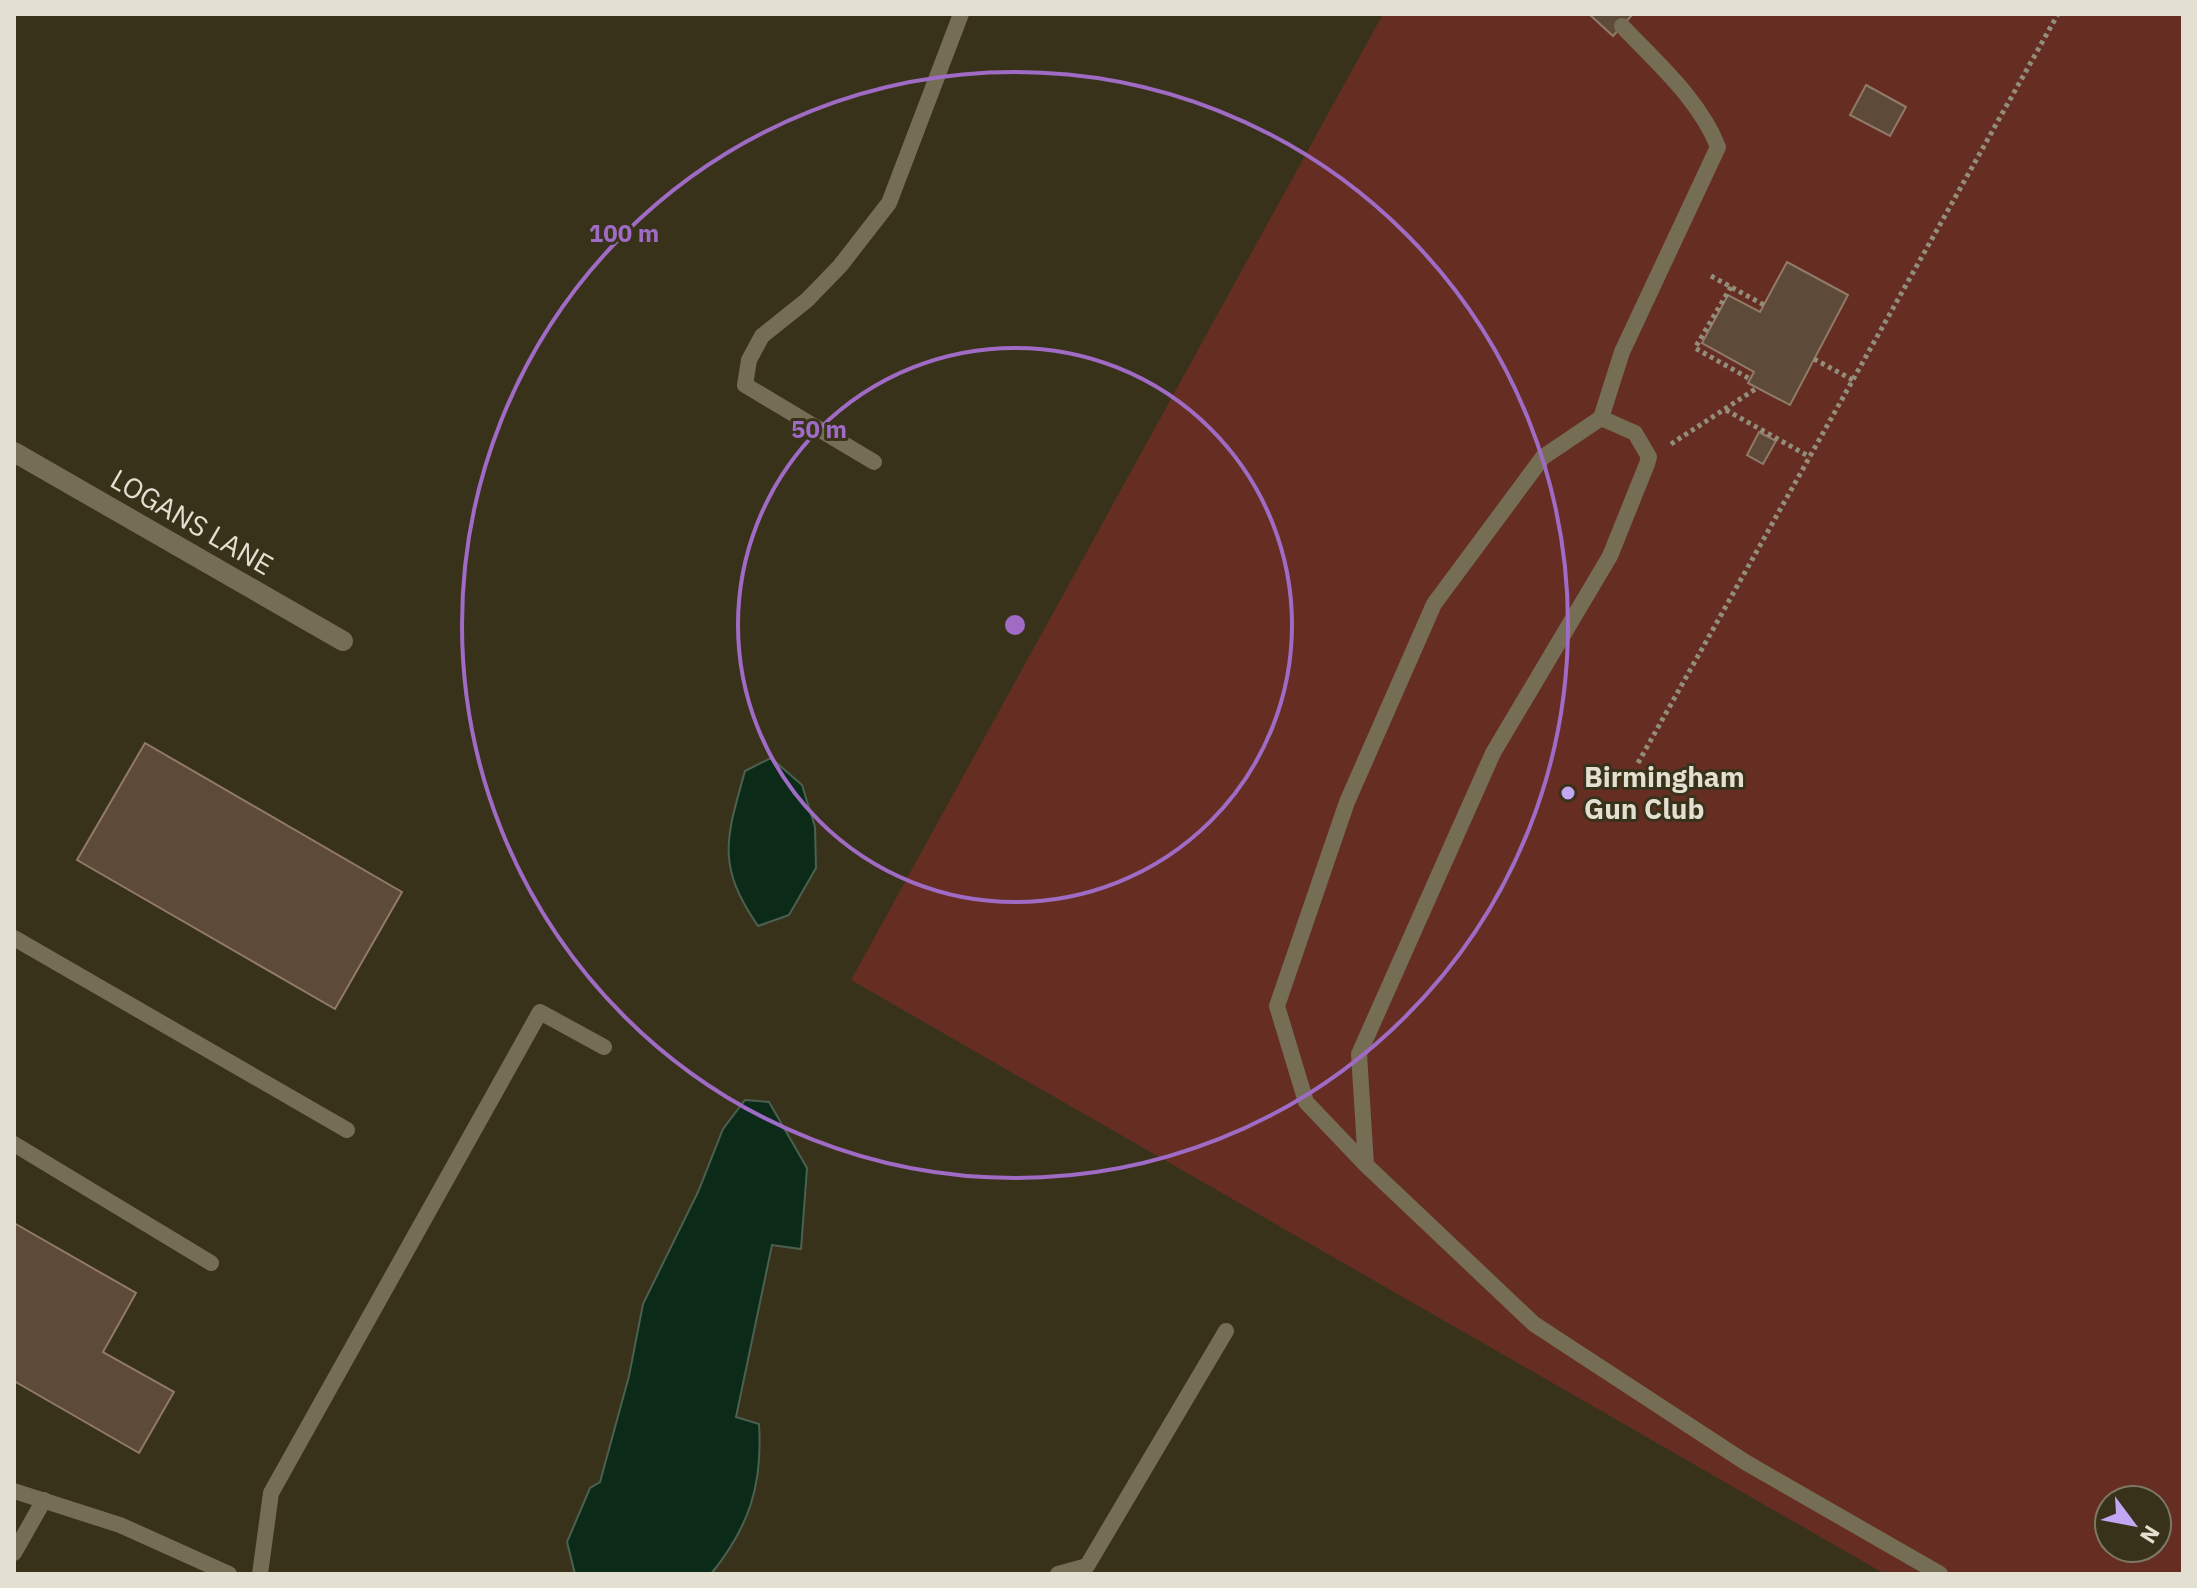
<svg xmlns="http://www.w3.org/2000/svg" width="2197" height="1588" font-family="'IBM Plex Sans',sans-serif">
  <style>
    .green { fill: #662e23; fill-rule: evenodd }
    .water { fill: #0b2a18; stroke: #4c6050; stroke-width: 2 }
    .building { fill: #5e4a39; stroke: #917b68; stroke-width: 2 }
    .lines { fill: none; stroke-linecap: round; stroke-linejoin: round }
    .path { stroke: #938e7b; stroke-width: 5; stroke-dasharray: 4 4; stroke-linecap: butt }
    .lane { stroke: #756d54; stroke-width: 16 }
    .street { stroke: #756d54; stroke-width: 20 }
    .ring { fill: none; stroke: #9f6bc5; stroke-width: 4 }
    .poi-dot { fill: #c2a8f3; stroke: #39321a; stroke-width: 3 }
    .labels { text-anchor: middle; stroke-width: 6; stroke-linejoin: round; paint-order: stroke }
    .street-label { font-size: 28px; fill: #e3dfd1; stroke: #39321a }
    .poi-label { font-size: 28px; font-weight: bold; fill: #e3dfd1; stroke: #39321a; text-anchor: start }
    .centre { fill: #9f6bc5; stroke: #39321a; stroke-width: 4 }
    .ring-label { font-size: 24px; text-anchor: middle; font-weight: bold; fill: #9f6bc5; stroke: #39321a; stroke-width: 6; stroke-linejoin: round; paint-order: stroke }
  </style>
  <rect width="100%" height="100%" fill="#39321a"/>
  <!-- green -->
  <path class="green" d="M 1383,14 L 2183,14 L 2183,1574 L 1885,1574 L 851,980 ZM 2109,1500 L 2157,1500 L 2157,1548 L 2109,1548 Z"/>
  <!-- water -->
  <g class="water">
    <path d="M 771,758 L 802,785 L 815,827 L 816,868 L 789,915 L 758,926 C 716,865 726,839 745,771 Z"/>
    <path d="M 745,1100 L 769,1102 L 807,1168 L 801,1249 L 772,1245 L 736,1417 L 759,1424 C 763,1485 749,1527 711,1574 L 575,1574 L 567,1542 L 590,1488 L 600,1482 L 629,1376 L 643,1304 L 698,1192 L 723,1129 Z"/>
  </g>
  <!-- building -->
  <g class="building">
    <path d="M 1589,14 L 1633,14 L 1613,36 Z"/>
    <path d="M 1866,85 L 1906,107 L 1890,136 L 1850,115 Z"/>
    <path d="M 1787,262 L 1848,295 L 1790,405 L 1748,383 L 1754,372 L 1702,343 L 1728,295 L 1760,312 Z"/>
    <path d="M 1759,432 L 1776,441 L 1763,464 L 1747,455 Z"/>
    <path d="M 145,743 L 402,892 L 335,1009 L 77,860 Z"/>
    <path d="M 14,1223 L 136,1293 L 103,1352 L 174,1392 L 139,1453 L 14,1381 Z"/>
  </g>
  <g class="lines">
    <!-- path -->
    <g class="path">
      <path d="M 1711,276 L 1764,305"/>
      <path d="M 1731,287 L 1695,348 L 1750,379"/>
      <path d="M 1814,359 L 1853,380"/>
      <path d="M 1726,410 L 1810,457"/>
      <path d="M 1671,444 L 1757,388"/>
      <path d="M 1638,763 L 2058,14"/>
    </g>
    <!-- lane -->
    <g class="lane">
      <path d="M 1601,418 L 1622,352 L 1718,147 C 1700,100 1656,62 1622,26"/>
      <path d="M 874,462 L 745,385 L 749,360 L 762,336 L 807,300 L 840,266 L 889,203 L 961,14"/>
      <path d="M 14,938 L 347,1130"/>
      <path d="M 14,1144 L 211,1263"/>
      <path d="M 1366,1165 L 1359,1054 L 1493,753 L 1610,556 L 1647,464 L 1649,457 L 1635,433 L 1601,418 L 1543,457 L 1434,604 L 1347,802 L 1277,1006 L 1306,1102 L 1366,1165 L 1534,1324 L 1745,1462 L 1940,1574"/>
      <path d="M 14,1491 L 120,1525 L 229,1574"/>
      <path d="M 14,1553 L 44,1500"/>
      <path d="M 260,1574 L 271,1493 L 540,1012 L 604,1047"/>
      <path d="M 1058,1574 L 1087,1566 L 1226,1331"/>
    </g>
    <!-- street -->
    <path class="street" d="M 14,452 L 343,641"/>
  </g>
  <!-- distance rings -->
  <g class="ring">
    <circle cx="1015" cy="625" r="277"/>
    <circle cx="1015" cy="625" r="553"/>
  </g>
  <!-- markers -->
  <circle class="poi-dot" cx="1568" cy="793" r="8"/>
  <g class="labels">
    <!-- street labels -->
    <g class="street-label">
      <text transform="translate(192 522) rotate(30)" y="10">LOGANS LANE</text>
    </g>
    <!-- poi labels -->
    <g class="poi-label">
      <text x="1584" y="787">Birmingham<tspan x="1584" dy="32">Gun Club</tspan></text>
    </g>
  </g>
  <circle cx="1015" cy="625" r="12" class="centre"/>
  <g class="ring-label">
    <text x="624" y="242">100 m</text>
    <text x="819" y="438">50 m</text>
  </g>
  <!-- border -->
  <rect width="2197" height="1588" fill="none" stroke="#e3dfd1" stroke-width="32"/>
  <!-- north arrow -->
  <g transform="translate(2133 1524) rotate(122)"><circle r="38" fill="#39321a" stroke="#7d7763" stroke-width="2"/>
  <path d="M0-6L14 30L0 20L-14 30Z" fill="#c2a8f3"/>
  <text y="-12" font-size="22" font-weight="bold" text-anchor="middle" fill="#e3dfd1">N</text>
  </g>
</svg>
